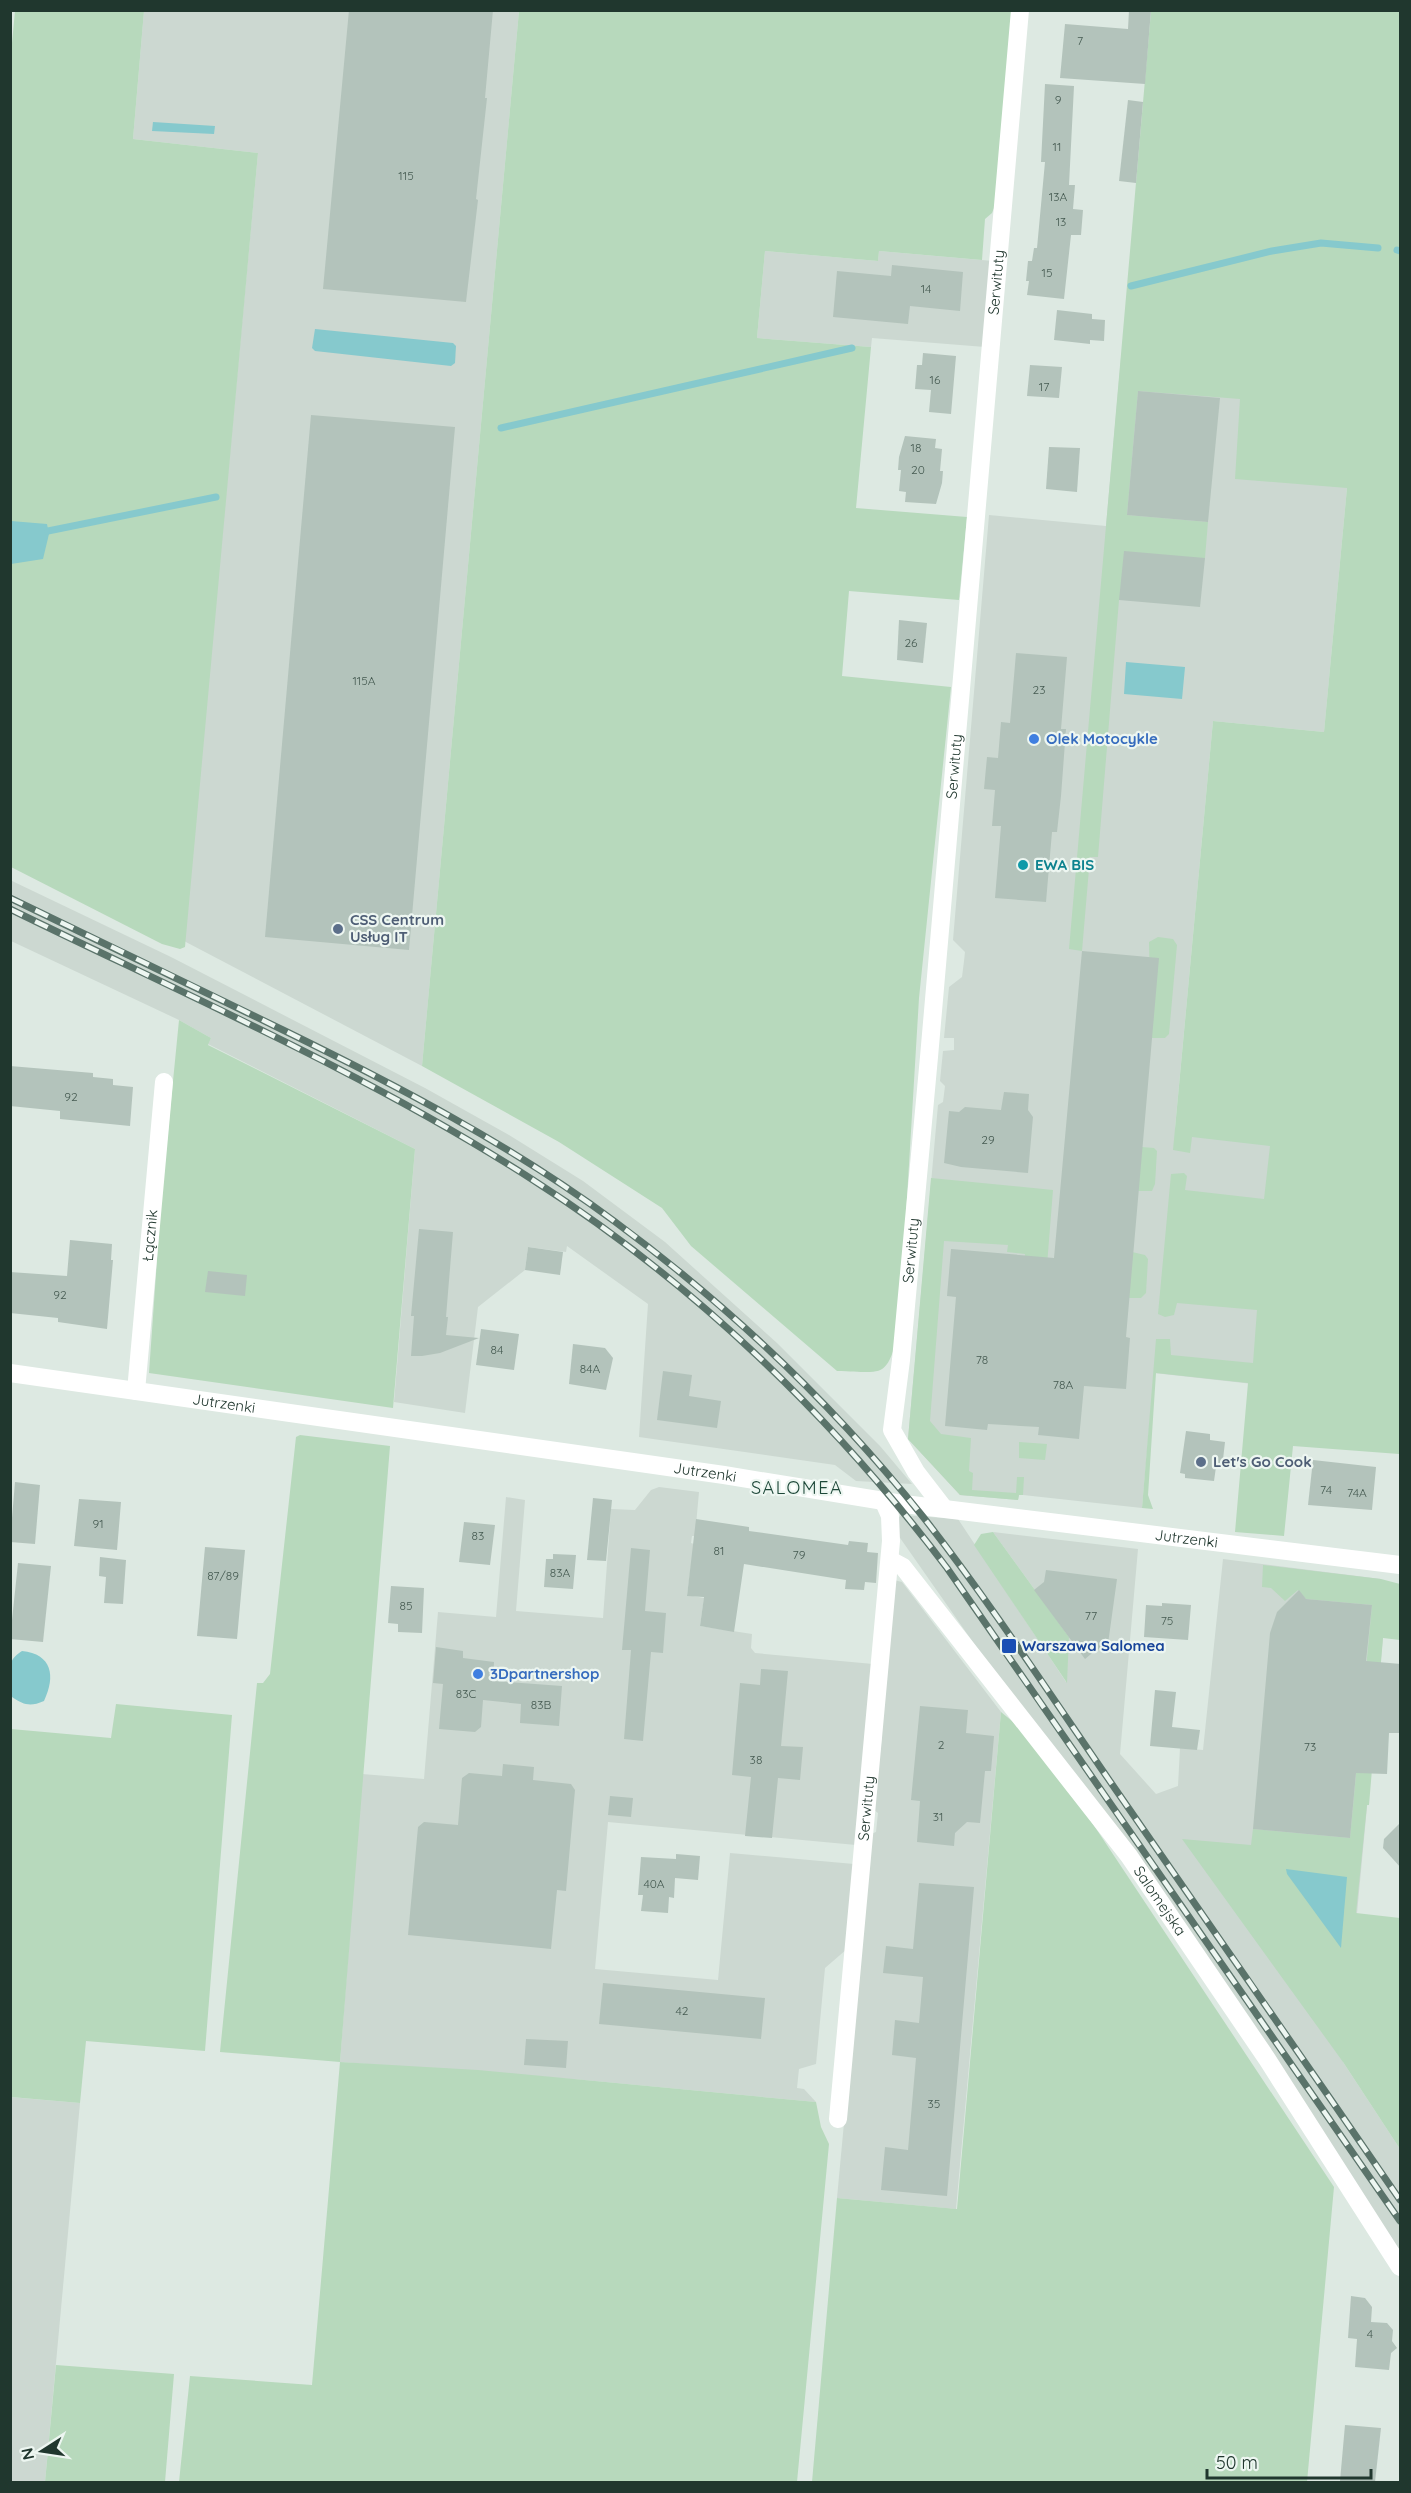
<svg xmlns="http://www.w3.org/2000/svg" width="1411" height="2493" font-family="Quicksand,sans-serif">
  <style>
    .built { fill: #ccd8d1 }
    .green { fill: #b7d9bc }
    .water { fill: #86c9cd }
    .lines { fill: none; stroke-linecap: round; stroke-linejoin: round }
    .stream { stroke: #86c9cd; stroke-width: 7 }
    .building { fill: #b3c3bb }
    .minor { stroke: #fff; stroke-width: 18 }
    .rail-casing { stroke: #5a736a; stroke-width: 7 }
    .rail { stroke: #edf6f1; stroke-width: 4.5; stroke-dasharray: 14; stroke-linecap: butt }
    .shop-dot { fill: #3f7fe0; stroke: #edf6f1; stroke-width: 2 }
    .culture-dot { fill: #0f9aa8; stroke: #edf6f1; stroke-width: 2 }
    .service-dot { fill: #5c6f8a; stroke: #edf6f1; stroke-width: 2 }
    .transit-dot { fill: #1a4fb4; stroke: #edf6f1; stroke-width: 2 }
    .labels { text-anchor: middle; stroke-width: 4.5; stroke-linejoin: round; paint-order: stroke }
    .number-label { font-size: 12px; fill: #455a51 }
    .street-label { font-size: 15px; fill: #20372e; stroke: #edf6f1 }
    .shop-label { font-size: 15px; font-weight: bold; fill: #366cbe; stroke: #edf6f1; text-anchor: start }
    .culture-label { font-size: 15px; font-weight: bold; fill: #0d838f; stroke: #edf6f1; text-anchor: start }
    .service-label { font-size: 15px; font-weight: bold; fill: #4e5e75; stroke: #edf6f1; text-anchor: start }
    .transit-label { font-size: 15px; font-weight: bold; fill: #164399; stroke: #edf6f1; text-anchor: start }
    .quarter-label { font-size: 18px; letter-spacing: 1.5px; fill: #1d4839; stroke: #edf6f1 }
  </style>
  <rect width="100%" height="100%" fill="#dde9e2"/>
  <!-- built -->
  <g class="built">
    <path d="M 144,11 L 519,11 L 422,1066 L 184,941 L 258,153 L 133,139 Z"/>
    <path d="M 765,251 L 878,261 L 879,251 L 993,261 L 985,347 L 872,338 L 871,347 L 757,338 Z"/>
    <path d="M 1121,358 L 1244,367 L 1347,488 L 1324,732 L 1213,721 L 1175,1128 L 1287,1139 L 1262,1385 L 1154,1373 L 1142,1508 L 1023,1495 L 1019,1495 L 1018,1500 L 960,1495 L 908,1439 L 938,1105 L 943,1102 L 945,1086 L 940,1081 L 943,1051 L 954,1050 L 954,1038 L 944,1038 L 949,987 L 962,977 L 964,961 L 965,952 L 953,940 L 989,515 L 1106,526 Z"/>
    <path d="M 10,880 L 171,957 L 425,1088 L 509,1135 L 583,1181 L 665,1242 L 777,1343 L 880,1446 L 912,1484 L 856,1481 L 835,1465 L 639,1437 L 648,1304 L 567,1246 L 566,1252 L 528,1247 L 525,1270 L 478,1307 L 465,1413 L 394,1402 L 415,1149 L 208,1044 L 211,1038 L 179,1020 L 11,941 Z"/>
    <path d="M 659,1487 L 699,1492 L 695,1536 L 692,1536 L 691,1543 L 694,1544 L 687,1595 L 704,1598 L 700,1626 L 752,1634 L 751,1648 L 755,1653 L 873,1664 L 856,1845 L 608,1822 L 595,1969 L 718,1980 L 730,1853 L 854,1864 L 847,1949 L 825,1968 L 816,2064 L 799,2069 L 797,2088 L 804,2089 L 816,2102 L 584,2080 L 340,2062 L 362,1774 L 424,1779 L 438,1612 L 496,1617 L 506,1497 L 525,1500 L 516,1611 L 603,1618 L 611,1509 L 635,1510 L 651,1490 Z"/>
    <path d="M 901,1515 L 958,1519 L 1066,1682 L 1069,1637 L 993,1532 L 1138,1549 L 1120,1754 L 1156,1794 L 1178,1786 L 1180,1748 L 1203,1750 L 1223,1559 L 1381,1579 L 1383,1637 L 1343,2062 L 1400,2149 L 1400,2252 L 898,1535 L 895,1522 Z"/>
    <path d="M 894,1580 L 902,1582 L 1001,1712 L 956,2209 L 837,2198 L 871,1834 L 876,1832 L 878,1813 L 873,1809 L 882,1737 L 880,1733 Z"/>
    <path d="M 10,2097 L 80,2103 L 45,2482 L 11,2482 Z"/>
  </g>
  <!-- green -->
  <g class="green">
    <path d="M 15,11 L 144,11 L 133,139 L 258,153 L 185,947 L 180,949 L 162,944 L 11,867 L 10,64 Z"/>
    <path d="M 519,11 L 1012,11 L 998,198 L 992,213 L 985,219 L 982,260 L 879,251 L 878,261 L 765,251 L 757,338 L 871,347 L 856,508 L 967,517 L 959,600 L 849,591 L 842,676 L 951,687 L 919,998 L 899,1331 C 886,1380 884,1372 837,1371 L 691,1246 L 662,1208 L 559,1142 L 422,1066 Z"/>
    <path d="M 1151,11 L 1400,11 L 1400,1433 L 1399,1454 L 1293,1446 L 1284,1536 L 1235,1532 L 1248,1383 L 1156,1373 L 1148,1495 L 1153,1509 L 1142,1508 L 1156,1339 L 1170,1339 L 1171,1355 L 1253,1363 L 1257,1310 L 1177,1303 L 1174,1315 L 1165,1317 L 1158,1314 L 1171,1174 L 1184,1173 L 1187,1176 L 1185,1190 L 1264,1199 L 1270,1146 L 1192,1137 L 1190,1153 L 1173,1150 L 1213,721 L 1324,732 L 1347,488 L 1235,479 L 1240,399 L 1138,391 L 1127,515 L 1208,522 L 1205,558 L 1119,600 L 1098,857 L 1090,857 L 1082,951 L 1069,949 Z"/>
    <path d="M 1158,937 L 1173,939 L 1177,945 L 1169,1034 L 1165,1038 L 1151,1038 L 1149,942 Z"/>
    <path d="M 179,1020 L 211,1038 L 208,1045 L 415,1149 L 393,1408 L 149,1373 L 161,1203 Z"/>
    <path d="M 1142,1147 L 1154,1148 L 1157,1151 L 1155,1184 L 1152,1191 L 1138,1191 Z"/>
    <path d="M 931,1178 L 1053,1190 L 1046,1278 L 1023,1277 L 1025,1254 L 1007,1252 L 1008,1245 L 944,1241 L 930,1421 L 941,1434 L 971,1438 L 969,1471 L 973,1473 L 972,1490 L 1016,1493 L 1017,1477 L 1024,1477 L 1023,1495 L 1019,1495 L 1018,1500 L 960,1495 L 908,1439 Z"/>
    <path d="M 1132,1252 L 1145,1255 L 1148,1259 L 1146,1293 L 1141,1298 L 1128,1298 Z"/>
    <path d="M 300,1435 L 390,1446 L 340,2062 L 478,2070 L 816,2102 L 821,2127 L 829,2144 L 797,2482 L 179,2482 L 190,2376 L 312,2385 L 340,2062 L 220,2052 L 257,1683 L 263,1683 L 270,1674 L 296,1437 Z"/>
    <path d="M 1019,1442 L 1047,1444 L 1045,1460 L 1019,1458 Z"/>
    <path d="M 993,1532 L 1069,1637 L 1067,1683 L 974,1545 L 981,1534 Z"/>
    <path d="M 1263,1565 L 1381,1579 L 1400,1584 L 1400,1640 L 1383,1638 L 1369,1805 L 1367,1805 L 1356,1913 L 1400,1918 L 1400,2149 L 1343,2062 L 1182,1839 L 1251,1845 L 1253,1829 L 1350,1838 L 1372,1605 L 1306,1599 L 1298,1590 L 1285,1601 L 1271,1588 L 1262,1587 Z"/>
    <path d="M 116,1704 L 232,1715 L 205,2051 L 86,2041 L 80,2103 L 11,2097 L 11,1729 L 111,1738 Z"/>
    <path d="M 1001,1712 L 1023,1730 L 1079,1803 L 1334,2187 L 1307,2482 L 812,2482 L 837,2198 L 957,2209 Z"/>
    <path d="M 56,2365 L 174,2374 L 165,2482 L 45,2482 Z"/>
  </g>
  <!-- water -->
  <g class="water">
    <path d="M 153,122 L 215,126 L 214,134 L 152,131 Z"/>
    <path d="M 315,329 L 453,343 L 456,346 L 455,363 L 451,366 L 315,351 L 312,348 Z"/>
    <path d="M 11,521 L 47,524 L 49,534 L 43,559 L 11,564 Z"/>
    <path d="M 1126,662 L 1185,667 L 1182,699 L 1124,694 Z"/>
    <path d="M 22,1651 C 52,1654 56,1676 44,1701 C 30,1707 24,1705 12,1697 L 11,1692 C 10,1674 5,1661 22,1651 Z"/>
    <path d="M 1286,1869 L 1347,1877 L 1341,1948 L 1287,1874 Z"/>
  </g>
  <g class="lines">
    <!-- stream -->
    <g class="stream">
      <path d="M 1397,250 L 1400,251"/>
      <path d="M 1131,286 L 1272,251 L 1321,243 L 1378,248"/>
      <path d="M 501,428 L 852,348"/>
      <path d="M 48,531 L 216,497"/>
    </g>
  </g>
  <!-- building -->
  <g class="building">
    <path d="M 349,10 L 493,10 L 485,98 L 487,98 L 476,199 L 478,200 L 466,302 L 323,289 Z"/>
    <path d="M 1129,10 L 1151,10 L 1145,84 L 1060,78 L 1065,24 L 1128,29 Z"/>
    <path d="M 1045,84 L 1074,86 L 1069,185 L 1075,185 L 1073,209 L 1083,210 L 1081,235 L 1071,235 L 1064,299 L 1027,295 L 1029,281 L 1026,281 L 1028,261 L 1032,261 L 1034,248 L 1037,248 L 1045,162 L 1041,162 Z"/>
    <path d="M 1128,100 L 1143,102 L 1136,183 L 1119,181 Z"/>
    <path d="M 892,265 L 963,272 L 960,311 L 910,306 L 908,324 L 833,317 L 837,271 L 891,276 Z"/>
    <path d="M 1057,310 L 1092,314 L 1092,319 L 1105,320 L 1104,341 L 1090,340 L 1090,344 L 1054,340 Z"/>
    <path d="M 923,353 L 956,356 L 951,414 L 929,412 L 931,390 L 915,389 L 917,365 L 922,365 Z"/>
    <path d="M 1030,365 L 1062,367 L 1059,398 L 1027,396 Z"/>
    <path d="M 1138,391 L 1220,398 L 1208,522 L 1127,515 Z"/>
    <path d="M 311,415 L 455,427 L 409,950 L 265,937 Z"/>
    <path d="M 905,436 L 936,439 L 935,448 L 942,449 L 940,471 L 943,471 L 942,483 L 936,504 L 905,502 L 906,492 L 899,491 L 901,470 L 898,470 L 899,457 Z"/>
    <path d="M 1049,447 L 1080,448 L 1077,492 L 1046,489 Z"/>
    <path d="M 1124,551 L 1205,558 L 1200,607 L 1119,600 Z"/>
    <path d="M 899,620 L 927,623 L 923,663 L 897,660 Z"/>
    <path d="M 1016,653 L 1067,657 L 1061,729 L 1066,729 L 1061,796 L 1057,832 L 1052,832 L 1046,902 L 995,898 L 1001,826 L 992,826 L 995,790 L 984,789 L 987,757 L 998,758 L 1001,722 L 1010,723 Z"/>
    <path d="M 1082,951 L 1159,958 L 1126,1337 L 1130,1338 L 1126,1389 L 1084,1386 L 1079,1439 L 1038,1435 L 1039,1427 L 988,1424 L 987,1430 L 945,1426 L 956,1297 L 947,1296 L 951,1249 L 1054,1258 Z"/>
    <path d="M 10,1066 L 93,1073 L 93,1077 L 113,1079 L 113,1085 L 133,1087 L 130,1126 L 60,1119 L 60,1111 L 10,1106 Z"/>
    <path d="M 1004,1092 L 1029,1094 L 1028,1110 L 1033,1117 L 1028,1173 L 961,1167 L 944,1163 L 949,1111 L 959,1112 L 965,1107 L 1001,1110 Z"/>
    <path d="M 419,1229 L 453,1232 L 446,1317 L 448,1317 L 446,1335 L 479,1338 L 440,1353 L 422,1356 L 411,1356 L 414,1316 L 411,1316 Z"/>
    <path d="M 70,1240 L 112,1244 L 111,1260 L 113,1260 L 107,1329 L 58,1322 L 58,1318 L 10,1313 L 10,1272 L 67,1276 Z"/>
    <path d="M 528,1247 L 563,1252 L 560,1275 L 525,1270 Z"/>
    <path d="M 208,1271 L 247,1275 L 245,1296 L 205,1292 Z"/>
    <path d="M 481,1329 L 519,1334 L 514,1370 L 476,1365 Z"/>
    <path d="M 573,1344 L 605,1348 L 613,1358 L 606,1390 L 569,1384 Z"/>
    <path d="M 663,1371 L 692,1375 L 689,1396 L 721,1401 L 717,1428 L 657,1420 Z"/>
    <path d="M 1186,1431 L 1210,1434 L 1210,1440 L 1225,1442 L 1222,1468 L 1216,1467 L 1214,1481 L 1185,1478 L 1185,1474 L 1180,1473 Z"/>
    <path d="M 1313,1460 L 1376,1467 L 1372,1510 L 1308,1505 Z"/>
    <path d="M 15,1482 L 40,1485 L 35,1544 L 10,1542 Z"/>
    <path d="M 593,1498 L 612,1500 L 606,1561 L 587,1560 Z"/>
    <path d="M 79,1499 L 121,1502 L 117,1550 L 74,1546 Z"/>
    <path d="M 696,1519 L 749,1527 L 749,1531 L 848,1545 L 849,1541 L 868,1543 L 867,1552 L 878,1553 L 876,1583 L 865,1582 L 864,1590 L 845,1589 L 846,1580 L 744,1564 L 734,1632 L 700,1626 L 704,1597 L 687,1596 Z"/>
    <path d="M 464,1522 L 495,1525 L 490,1565 L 459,1562 Z"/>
    <path d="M 205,1547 L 245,1550 L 237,1639 L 197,1636 Z"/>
    <path d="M 631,1548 L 650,1550 L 645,1611 L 666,1613 L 663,1653 L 651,1652 L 643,1741 L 624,1739 L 631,1650 L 622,1650 Z"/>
    <path d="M 553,1554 L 576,1555 L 573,1589 L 544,1587 L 546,1559 L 553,1559 Z"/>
    <path d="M 100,1557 L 126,1560 L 123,1604 L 104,1603 L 106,1577 L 99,1576 Z"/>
    <path d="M 18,1563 L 51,1566 L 43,1642 L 10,1639 Z"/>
    <path d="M 1046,1570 L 1117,1579 L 1107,1651 L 1097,1649 L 1085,1659 L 1034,1590 L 1044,1582 Z"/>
    <path d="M 391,1586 L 424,1588 L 422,1633 L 398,1632 L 398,1624 L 388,1623 Z"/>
    <path d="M 1299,1590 L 1306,1599 L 1372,1605 L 1366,1661 L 1401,1664 L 1401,1733 L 1389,1733 L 1387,1774 L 1356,1773 L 1350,1838 L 1253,1829 L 1270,1633 L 1277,1612 Z"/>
    <path d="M 1162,1603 L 1191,1605 L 1188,1640 L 1144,1637 L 1146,1605 L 1162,1606 Z"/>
    <path d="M 436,1647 L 463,1651 L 463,1658 L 494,1662 L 493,1681 L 562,1686 L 559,1726 L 520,1723 L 521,1704 L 483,1700 L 481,1727 L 475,1732 L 439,1729 L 443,1684 L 433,1683 Z"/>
    <path d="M 761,1669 L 788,1671 L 781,1746 L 803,1747 L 800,1780 L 778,1778 L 772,1838 L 745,1836 L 751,1777 L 732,1775 L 740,1683 L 760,1685 Z"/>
    <path d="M 1155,1690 L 1176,1692 L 1172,1727 L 1200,1730 L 1197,1750 L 1150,1746 Z"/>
    <path d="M 920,1706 L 968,1710 L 966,1733 L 994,1736 L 991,1771 L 985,1771 L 980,1823 L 967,1822 L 955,1833 L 954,1846 L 917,1842 L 920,1801 L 911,1800 Z"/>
    <path d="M 503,1764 L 534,1767 L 533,1780 L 571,1784 L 575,1790 L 566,1891 L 557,1890 L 551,1949 L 408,1935 L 418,1827 L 424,1822 L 458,1825 L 462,1778 L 469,1773 L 502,1776 Z"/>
    <path d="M 610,1796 L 633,1798 L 631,1817 L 608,1815 Z"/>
    <path d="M 1401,1822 L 1401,1868 L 1383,1848 L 1384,1839 Z"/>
    <path d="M 676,1854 L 700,1856 L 698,1880 L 675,1878 L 674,1898 L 669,1897 L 668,1913 L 641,1911 L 643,1895 L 638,1895 L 641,1857 L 676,1859 Z"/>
    <path d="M 919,1883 L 974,1887 L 947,2196 L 881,2190 L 885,2147 L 908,2150 L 916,2058 L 892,2055 L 895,2020 L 919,2023 L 923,1977 L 883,1973 L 886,1946 L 913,1949 Z"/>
    <path d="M 603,1983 L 765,1998 L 761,2039 L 599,2024 Z"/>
    <path d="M 526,2039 L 568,2041 L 566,2068 L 524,2065 Z"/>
    <path d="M 1351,2296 L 1365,2298 L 1372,2307 L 1371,2322 L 1387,2323 L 1393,2330 L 1392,2341 L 1397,2348 L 1391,2353 L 1389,2370 L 1355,2367 L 1357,2339 L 1348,2338 Z"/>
    <path d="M 1345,2425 L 1381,2428 L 1375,2482 L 1340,2481 Z"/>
  </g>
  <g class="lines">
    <!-- minor -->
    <g class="minor">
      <path id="s1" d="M 10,1373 L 724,1475 L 896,1503 L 1400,1565"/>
      <path id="s2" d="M 136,1391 L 164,1082"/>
      <path id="s3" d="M 943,1507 L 916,1472 L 892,1430 L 901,1360 L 929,1057 L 1020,10"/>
      <path id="s4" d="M 890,1560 L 903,1567 L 1129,1856 L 1267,2059 L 1400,2267"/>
      <path id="s5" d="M 838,2119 L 891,1541 L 890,1516 L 883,1500"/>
    </g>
    <defs>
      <g id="rail">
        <path d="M 10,898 C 102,942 193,986 283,1030 C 398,1086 511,1145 614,1221 C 729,1306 835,1406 924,1518 C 992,1605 1053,1699 1116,1790 C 1211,1927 1306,2063 1400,2200"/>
        <path d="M 10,909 C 186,995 368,1074 533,1180 C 693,1282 833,1417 947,1568 L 1400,2221"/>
      </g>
    </defs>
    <!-- rail casing -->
    <use href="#rail" class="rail-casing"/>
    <!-- rail -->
    <use href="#rail" class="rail"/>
  </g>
  <!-- markers -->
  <g class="shop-dot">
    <circle cx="1034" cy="739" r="6"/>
    <circle cx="478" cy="1674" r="6"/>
  </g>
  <circle class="culture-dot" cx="1023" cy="865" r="6"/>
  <g class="service-dot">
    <circle cx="338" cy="929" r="6"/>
    <circle cx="1201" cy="1462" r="6"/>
  </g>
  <rect class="transit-dot" x="1001" y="1638" width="16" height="16" rx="3"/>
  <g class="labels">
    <!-- number labels -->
    <g class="number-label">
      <text x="1080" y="45">7</text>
      <text x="1058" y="104">9</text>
      <text x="1057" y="151">11</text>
      <text x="406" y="180">115</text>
      <text x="1058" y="201">13A</text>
      <text x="1061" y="226">13</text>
      <text x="1047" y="277">15</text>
      <text x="926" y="293">14</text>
      <text x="935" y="384">16</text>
      <text x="1044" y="391">17</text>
      <text x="916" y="452">18</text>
      <text x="918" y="474">20</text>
      <text x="911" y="647">26</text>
      <text x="364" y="685">115A</text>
      <text x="1039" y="694">23</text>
      <text x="71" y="1101">92</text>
      <text x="988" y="1144">29</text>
      <text x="60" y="1299">92</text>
      <text x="497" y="1354">84</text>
      <text x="982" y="1364">78</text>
      <text x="590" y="1373">84A</text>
      <text x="1063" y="1389">78A</text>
      <text x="1326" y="1494">74</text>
      <text x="1357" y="1497">74A</text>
      <text x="98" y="1528">91</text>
      <text x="478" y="1540">83</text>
      <text x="719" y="1555">81</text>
      <text x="799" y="1559">79</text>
      <text x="560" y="1577">83A</text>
      <text x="223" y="1580">87/89</text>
      <text x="406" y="1610">85</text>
      <text x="1091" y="1620">77</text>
      <text x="1167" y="1625">75</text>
      <text x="466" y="1698">83C</text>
      <text x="541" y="1709">83B</text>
      <text x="941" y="1749">2</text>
      <text x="1310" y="1751">73</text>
      <text x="756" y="1764">38</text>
      <text x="938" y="1821">31</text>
      <text x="654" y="1888">40A</text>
      <text x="682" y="2015">42</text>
      <text x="934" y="2108">35</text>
      <text x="1370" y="2338">4</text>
    </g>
    <!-- street labels -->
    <g class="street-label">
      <text dy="5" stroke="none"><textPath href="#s3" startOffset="1245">Serwituty</textPath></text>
      <text dy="5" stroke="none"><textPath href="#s3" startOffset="759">Serwituty</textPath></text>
      <text dy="5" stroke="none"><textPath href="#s2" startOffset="156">Łącznik</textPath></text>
      <text dy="5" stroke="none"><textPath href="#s3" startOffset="273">Serwituty</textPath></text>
      <text dy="5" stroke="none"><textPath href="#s1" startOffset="216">Jutrzenki</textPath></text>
      <text dy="5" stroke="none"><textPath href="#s1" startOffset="702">Jutrzenki</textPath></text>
      <text dy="5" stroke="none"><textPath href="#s1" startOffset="1188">Jutrzenki</textPath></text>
      <text dy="5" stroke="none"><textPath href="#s5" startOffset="312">Serwituty</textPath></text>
      <text dy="5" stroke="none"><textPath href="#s4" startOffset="436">Salomejska</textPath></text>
    </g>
    <!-- shop labels -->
    <g class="shop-label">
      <text x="1046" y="744">Olek Motocykle</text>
      <text x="490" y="1679">3Dpartnershop</text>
    </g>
    <!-- culture labels -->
    <g class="culture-label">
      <text x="1035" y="870">EWA BIS</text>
    </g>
    <!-- service labels -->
    <g class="service-label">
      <text x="350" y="925">CSS Centrum<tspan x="350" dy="17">Usług IT</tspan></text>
      <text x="1213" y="1467">Let's Go Cook</text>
    </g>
    <!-- transit labels -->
    <g class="transit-label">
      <text x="1022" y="1651">Warszawa Salomea</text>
    </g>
    <!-- quarter labels -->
    <g class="quarter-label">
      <text x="797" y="1494">SALOMEA</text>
    </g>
  </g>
  <!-- border -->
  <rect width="1411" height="2493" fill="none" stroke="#20372e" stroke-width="24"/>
  <!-- north arrow -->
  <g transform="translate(42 2451) rotate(258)" stroke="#edf6f1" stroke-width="4.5" paint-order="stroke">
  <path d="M0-4.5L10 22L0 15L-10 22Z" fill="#20372e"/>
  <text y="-9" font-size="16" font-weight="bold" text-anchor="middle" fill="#20372e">N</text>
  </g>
  <!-- scale -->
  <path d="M1207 2469v9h164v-9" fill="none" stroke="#20372e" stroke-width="3"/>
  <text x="1216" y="2469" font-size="18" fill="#20372e" stroke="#edf6f1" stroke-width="4.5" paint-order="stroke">50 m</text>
</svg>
